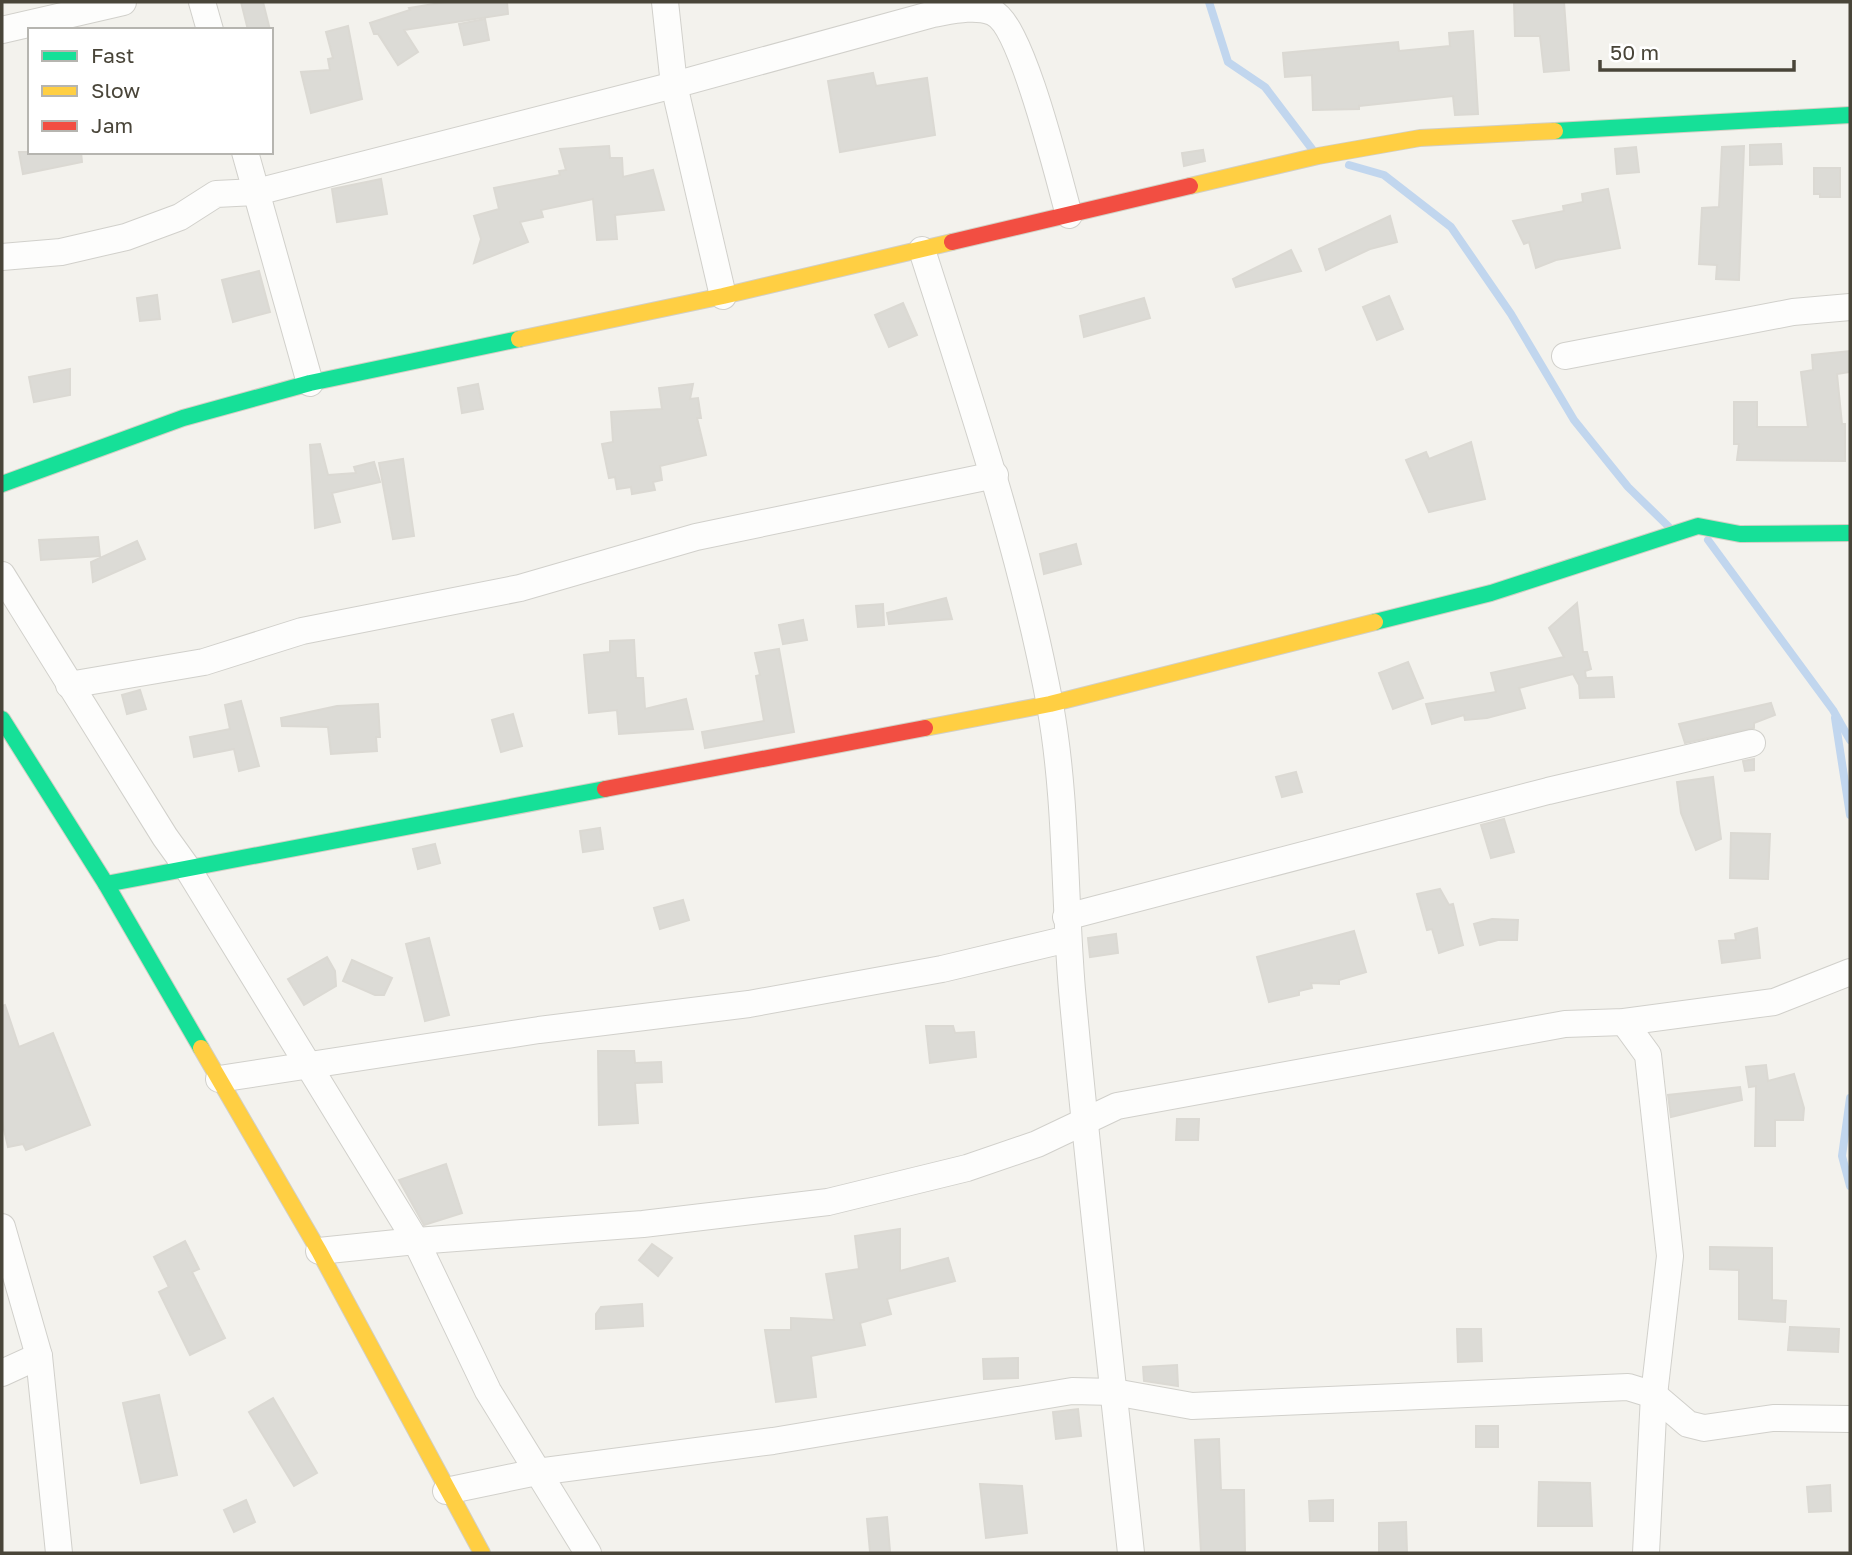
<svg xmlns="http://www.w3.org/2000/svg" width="1852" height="1555" font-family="'Golos Text',sans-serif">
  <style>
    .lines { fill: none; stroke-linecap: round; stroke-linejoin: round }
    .stream { stroke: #c1d6ee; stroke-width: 8 }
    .building { fill: #dcdbd6; stroke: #dbd9d3; stroke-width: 2 }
    .street-casing { stroke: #d1d0cb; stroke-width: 28 }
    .fast-casing { stroke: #d2cfc4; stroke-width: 18 }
    .slow-casing { stroke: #d2cfc4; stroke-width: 18 }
    .jam-casing { stroke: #d2cfc4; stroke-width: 18 }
    .street { stroke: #fdfdfc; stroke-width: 26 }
    .fast { stroke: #16e098; stroke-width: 16 }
    .slow { stroke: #ffcf43; stroke-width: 16 }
    .jam { stroke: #f24e42; stroke-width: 16 }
  </style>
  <rect width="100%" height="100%" fill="#f3f2ed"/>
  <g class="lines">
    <!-- stream -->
    <g class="stream">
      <path d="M 1209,2 L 1228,62 L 1265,87 L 1312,149"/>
      <path d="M 1349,165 L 1384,175 L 1451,227 L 1511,314 L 1574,420 L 1628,487 L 1669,527"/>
      <path d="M 1708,540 L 1833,710 L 1850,740"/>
      <path d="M 1835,718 L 1850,815"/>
      <path d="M 1850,1098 L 1842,1156 L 1850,1186"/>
    </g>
  </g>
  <!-- building -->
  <g class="building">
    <path d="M 241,2 L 263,2 L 270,30 L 248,30 Z"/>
    <path d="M 446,2 L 507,2 L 508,14 L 404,30 L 418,52 L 398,65 L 378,34 L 374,34 L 370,23 L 410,10 L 409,8 Z"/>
    <path d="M 1514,2 L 1564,2 L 1569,70 L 1544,72 L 1540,36 L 1515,36 Z"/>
    <path d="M 485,19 L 489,40 L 464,45 L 459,24 Z"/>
    <path d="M 348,26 L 362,99 L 311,113 L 301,72 L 330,70 L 328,59 L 333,58 L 326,32 Z"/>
    <path d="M 1473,31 L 1478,114 L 1455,115 L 1453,96 L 1359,106 L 1359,109 L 1313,110 L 1312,75 L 1285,77 L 1283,53 L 1398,42 L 1399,51 L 1450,46 L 1449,33 Z"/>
    <path d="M 873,73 L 876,86 L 927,78 L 935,135 L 840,152 L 828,81 Z"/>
    <path d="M 1781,144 L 1782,164 L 1750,165 L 1750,145 Z"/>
    <path d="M 609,146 L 610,158 L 622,158 L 623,177 L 653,170 L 664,210 L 615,215 L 617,239 L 597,240 L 593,199 L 541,210 L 543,217 L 520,222 L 528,242 L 474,263 L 481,239 L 474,216 L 499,209 L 494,188 L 560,175 L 559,171 L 566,170 L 560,149 Z"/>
    <path d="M 1744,146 L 1739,280 L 1716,279 L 1717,265 L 1699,264 L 1702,208 L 1719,207 L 1722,147 Z"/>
    <path d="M 1636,147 L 1639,172 L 1617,174 L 1615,149 Z"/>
    <path d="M 1203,150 L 1205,161 L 1184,166 L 1182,153 Z"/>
    <path d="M 19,152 L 81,152 L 82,162 L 23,174 Z"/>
    <path d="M 1814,168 L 1840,168 L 1840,197 L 1820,197 L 1820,194 L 1814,194 Z"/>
    <path d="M 381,179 L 387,214 L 337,222 L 332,189 Z"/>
    <path d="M 1608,189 L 1620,248 L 1556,260 L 1536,268 L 1529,242 L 1524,244 L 1513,221 L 1564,211 L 1563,206 L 1583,202 L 1582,194 Z"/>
    <path d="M 1390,216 L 1397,242 L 1370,249 L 1326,270 L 1319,249 Z"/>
    <path d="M 1291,250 L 1301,271 L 1236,287 L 1233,279 Z"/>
    <path d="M 259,271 L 270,312 L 233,322 L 222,280 Z"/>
    <path d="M 157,295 L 160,319 L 140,321 L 137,298 Z"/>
    <path d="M 1389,296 L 1403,329 L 1377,340 L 1363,307 Z"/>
    <path d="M 1144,298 L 1150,318 L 1084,337 L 1080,316 Z"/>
    <path d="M 903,303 L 917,335 L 889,347 L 875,315 Z"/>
    <path d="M 1850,351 L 1850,372 L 1837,374 L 1842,424 L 1845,424 L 1845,461 L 1737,460 L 1739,444 L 1734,444 L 1734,402 L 1757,402 L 1757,427 L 1808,427 L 1801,372 L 1813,370 L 1812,355 Z"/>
    <path d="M 70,369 L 70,395 L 34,402 L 29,377 Z"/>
    <path d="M 478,384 L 483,409 L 462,413 L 458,388 Z"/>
    <path d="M 693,384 L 690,399 L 698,398 L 701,418 L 697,418 L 706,455 L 660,466 L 662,480 L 653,482 L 655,490 L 632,494 L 631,487 L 617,489 L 615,477 L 609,478 L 602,444 L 613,442 L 611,412 L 662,409 L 659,388 Z"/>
    <path d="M 1471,442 L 1485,499 L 1429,512 L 1406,460 L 1426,452 L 1429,459 Z"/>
    <path d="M 320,444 L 328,475 L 356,473 L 354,467 L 374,462 L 380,482 L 332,493 L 340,522 L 315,528 L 310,445 Z"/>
    <path d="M 403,459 L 414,536 L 393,539 L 379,463 Z"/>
    <path d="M 98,537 L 100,556 L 41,560 L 39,540 Z"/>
    <path d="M 137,541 L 145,559 L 93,582 L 91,562 Z"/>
    <path d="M 1076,544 L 1081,564 L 1044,574 L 1040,554 Z"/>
    <path d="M 946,598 L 952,619 L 889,624 L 887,613 Z"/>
    <path d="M 1577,603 L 1583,652 L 1587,652 L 1591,669 L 1585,671 L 1586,678 L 1612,677 L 1614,697 L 1580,698 L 1579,685 L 1573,674 L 1519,688 L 1525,708 L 1487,718 L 1465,720 L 1464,715 L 1432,724 L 1426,704 L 1496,692 L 1491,673 L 1564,657 L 1549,628 Z"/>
    <path d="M 883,604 L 884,625 L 858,627 L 856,606 Z"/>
    <path d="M 803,620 L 807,640 L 783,644 L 779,625 Z"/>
    <path d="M 634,640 L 636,678 L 643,678 L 645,709 L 686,699 L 693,729 L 619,734 L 617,710 L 589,713 L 584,655 L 610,652 L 610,641 Z"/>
    <path d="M 779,649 L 794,732 L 705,748 L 702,732 L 764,721 L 756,676 L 760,675 L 755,653 Z"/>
    <path d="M 1408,662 L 1423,698 L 1393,709 L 1379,673 Z"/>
    <path d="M 140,690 L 146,709 L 127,714 L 122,695 Z"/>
    <path d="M 241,701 L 259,766 L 239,771 L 234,749 L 194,757 L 190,737 L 230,729 L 225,705 Z"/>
    <path d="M 1771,703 L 1775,715 L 1754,723 L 1754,728 L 1685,743 L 1679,724 Z"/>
    <path d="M 378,704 L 380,737 L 376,737 L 377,751 L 331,754 L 328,727 L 282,726 L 281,718 L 337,706 Z"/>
    <path d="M 513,714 L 522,746 L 501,752 L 492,720 Z"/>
    <path d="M 1754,759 L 1754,770 L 1745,771 L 1743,761 Z"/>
    <path d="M 1296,772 L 1302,792 L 1282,797 L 1276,777 Z"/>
    <path d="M 1713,777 L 1721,839 L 1696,850 L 1681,813 L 1677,782 Z"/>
    <path d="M 1504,819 L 1514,852 L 1491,858 L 1481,825 Z"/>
    <path d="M 600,828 L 603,849 L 583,852 L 580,831 Z"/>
    <path d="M 1731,833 L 1770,834 L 1768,879 L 1730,878 Z"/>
    <path d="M 435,844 L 440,863 L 418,869 L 413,849 Z"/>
    <path d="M 1440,889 L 1449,905 L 1453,904 L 1463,945 L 1439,953 L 1432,929 L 1427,930 L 1417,894 Z"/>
    <path d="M 683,900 L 689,920 L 660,929 L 654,908 Z"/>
    <path d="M 1492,919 L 1518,920 L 1517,940 L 1498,940 L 1480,945 L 1474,924 Z"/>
    <path d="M 1757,928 L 1760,958 L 1722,963 L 1719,941 L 1736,940 L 1735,934 Z"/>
    <path d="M 1354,931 L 1366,972 L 1339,980 L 1339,984 L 1311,983 L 1312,988 L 1299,991 L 1299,995 L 1269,1002 L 1257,957 Z"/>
    <path d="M 1116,934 L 1118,953 L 1090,957 L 1088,938 Z"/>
    <path d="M 429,938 L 449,1015 L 425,1021 L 406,944 Z"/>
    <path d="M 327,957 L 335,971 L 336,986 L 304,1005 L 288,979 Z"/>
    <path d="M 352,960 L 392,978 L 384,995 L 375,995 L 343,981 Z"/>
    <path d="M 5,1005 L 19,1047 L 53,1033 L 90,1125 L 26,1150 L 23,1144 L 8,1147 L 2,1121 L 2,1006 Z"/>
    <path d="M 926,1026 L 953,1026 L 955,1033 L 974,1032 L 976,1057 L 930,1063 Z"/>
    <path d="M 598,1051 L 634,1051 L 635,1063 L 661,1062 L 662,1082 L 635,1083 L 638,1123 L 599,1125 Z"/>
    <path d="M 1766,1065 L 1768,1081 L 1794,1074 L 1804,1108 L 1803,1120 L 1775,1120 L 1775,1146 L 1755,1146 L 1756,1086 L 1749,1087 L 1746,1067 Z"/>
    <path d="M 1740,1087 L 1742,1100 L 1671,1117 L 1668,1095 Z"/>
    <path d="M 1177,1119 L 1199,1119 L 1198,1140 L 1176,1140 Z"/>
    <path d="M 446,1164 L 462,1213 L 424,1225 L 399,1180 Z"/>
    <path d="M 900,1229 L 900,1271 L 948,1258 L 955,1281 L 887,1299 L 891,1314 L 860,1323 L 865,1345 L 811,1356 L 816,1397 L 776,1402 L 765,1330 L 791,1330 L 791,1318 L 834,1320 L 826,1274 L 859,1269 L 855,1236 Z"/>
    <path d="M 185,1241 L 199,1269 L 192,1272 L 225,1338 L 190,1355 L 159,1292 L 169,1287 L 154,1257 Z"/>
    <path d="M 652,1244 L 672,1258 L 658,1276 L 639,1260 Z"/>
    <path d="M 1710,1247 L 1772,1248 L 1772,1300 L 1786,1301 L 1785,1322 L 1739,1319 L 1739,1270 L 1710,1269 Z"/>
    <path d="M 642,1304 L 643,1326 L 596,1329 L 596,1314 L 601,1307 Z"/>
    <path d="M 1790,1327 L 1839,1329 L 1838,1352 L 1788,1350 Z"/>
    <path d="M 1457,1329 L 1481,1329 L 1482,1361 L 1458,1362 Z"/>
    <path d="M 1018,1358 L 1018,1378 L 984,1379 L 983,1359 Z"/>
    <path d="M 1177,1365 L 1178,1386 L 1144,1381 L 1143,1367 Z"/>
    <path d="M 159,1395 L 177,1475 L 141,1483 L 123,1403 Z"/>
    <path d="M 273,1398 L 317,1473 L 294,1486 L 249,1412 Z"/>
    <path d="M 1078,1409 L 1081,1436 L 1056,1439 L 1053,1412 Z"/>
    <rect x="1476" y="1426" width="22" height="21"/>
    <path d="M 1219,1439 L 1221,1490 L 1244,1490 L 1245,1553 L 1201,1553 L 1195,1440 Z"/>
    <path d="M 1539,1482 L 1590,1483 L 1592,1526 L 1538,1526 Z"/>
    <path d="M 980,1484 L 1022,1486 L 1027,1533 L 986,1538 Z"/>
    <path d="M 1830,1485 L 1831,1511 L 1809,1512 L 1807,1487 Z"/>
    <path d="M 246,1500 L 255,1522 L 234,1532 L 224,1510 Z"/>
    <path d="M 1333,1500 L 1333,1521 L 1310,1521 L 1309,1501 Z"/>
    <path d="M 887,1517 L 890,1551 L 870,1552 L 867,1519 Z"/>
    <path d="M 1406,1522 L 1407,1553 L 1379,1553 L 1379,1523 Z"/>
  </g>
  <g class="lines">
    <defs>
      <g id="street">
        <path d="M 202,2 L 210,30"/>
        <path d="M 665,2 L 674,85 L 723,296"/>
        <path d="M 2,30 L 123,2"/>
        <path d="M 245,152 L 310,383"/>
        <path d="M 922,250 C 970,400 1021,550 1050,705 C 1067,799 1064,895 1072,990 C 1089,1178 1111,1366 1131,1553"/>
        <path d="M 2,257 L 61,252 L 126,237 L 180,217 L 216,194 L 257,192 L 674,85 L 933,14 C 951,11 974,5 992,12 C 1022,24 1059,180 1069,215"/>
        <path d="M 1565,356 L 1793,312 L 1850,307"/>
        <path d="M 2,575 L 165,837 L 188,869 L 416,1241 L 488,1391 L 588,1553"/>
        <path d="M 69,685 L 204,662 L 302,631 L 520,588 L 696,537 L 995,475"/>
        <path d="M 1066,917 L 1548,791 L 1752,743"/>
        <path d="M 1624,1022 L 1648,1055 L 1670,1256 L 1654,1395 L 1646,1553"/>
        <path d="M 219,1079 L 539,1030 L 749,1004 L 942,969 L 1068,939"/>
        <path d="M 2,1227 L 39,1356 L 59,1553"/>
        <path d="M 319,1251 L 416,1241 L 643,1224 L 828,1202 L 967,1168 L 1037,1144 L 1117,1106 L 1565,1024 L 1624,1022 L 1774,1002 L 1850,972"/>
        <path d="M 2,1373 L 39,1356"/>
        <path d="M 446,1491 L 537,1472 L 773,1441 L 1072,1391 L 1114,1392 L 1192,1406 L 1628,1387 L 1654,1395 L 1688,1424 L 1704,1428 L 1773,1418 L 1850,1419"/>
      </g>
      <g id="fast">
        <path d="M 1555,131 L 1850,115"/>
        <path d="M 2,484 L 183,418 L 310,383 L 519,339"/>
        <path d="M 1375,622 L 1491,593 L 1698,526 L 1740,534 L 1850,533"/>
        <path d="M 2,719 L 106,884 L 201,1048"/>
        <path d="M 106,884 L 605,789"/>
      </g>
      <g id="slow">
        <path d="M 1190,186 L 1318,156 L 1420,138 L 1555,131"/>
        <path d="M 519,339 L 723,296 L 952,242"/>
        <path d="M 925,728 L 1050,704 L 1375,622"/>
        <path d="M 201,1048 L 319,1251 L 482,1553"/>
      </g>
      <g id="jam">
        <path d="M 952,242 L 1190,186"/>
        <path d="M 605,789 L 925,728"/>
      </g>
    </defs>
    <!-- street casing -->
    <use href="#street" class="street-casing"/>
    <!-- fast casing -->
    <use href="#fast" class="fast-casing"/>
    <!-- slow casing -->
    <use href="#slow" class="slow-casing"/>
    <!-- jam casing -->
    <use href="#jam" class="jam-casing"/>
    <!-- street -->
    <use href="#street" class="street"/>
    <!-- fast -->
    <use href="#fast" class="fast"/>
    <!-- slow -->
    <use href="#slow" class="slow"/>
    <!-- jam -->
    <use href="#jam" class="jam"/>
  </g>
  <!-- border -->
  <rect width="1852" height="1555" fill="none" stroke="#494539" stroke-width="7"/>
  <!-- legend -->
  <rect x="28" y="28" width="245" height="126" fill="#ffffff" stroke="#b6b5b0" stroke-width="2"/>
  <rect x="42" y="51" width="35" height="10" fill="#16e098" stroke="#b6b5b0" stroke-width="2"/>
  <text x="91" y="63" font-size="21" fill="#494539">Fast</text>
  <rect x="42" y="86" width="35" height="10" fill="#ffcf43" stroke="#b6b5b0" stroke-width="2"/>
  <text x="91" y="98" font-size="21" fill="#494539">Slow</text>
  <rect x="42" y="121" width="35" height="10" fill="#f24e42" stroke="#b6b5b0" stroke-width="2"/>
  <text x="91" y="133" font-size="21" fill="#494539">Jam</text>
  <!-- scale -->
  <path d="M1600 60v10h194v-10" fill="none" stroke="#494539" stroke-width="3.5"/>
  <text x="1610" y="60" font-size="21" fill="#494539" stroke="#ffffff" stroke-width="5" paint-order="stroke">50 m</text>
</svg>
